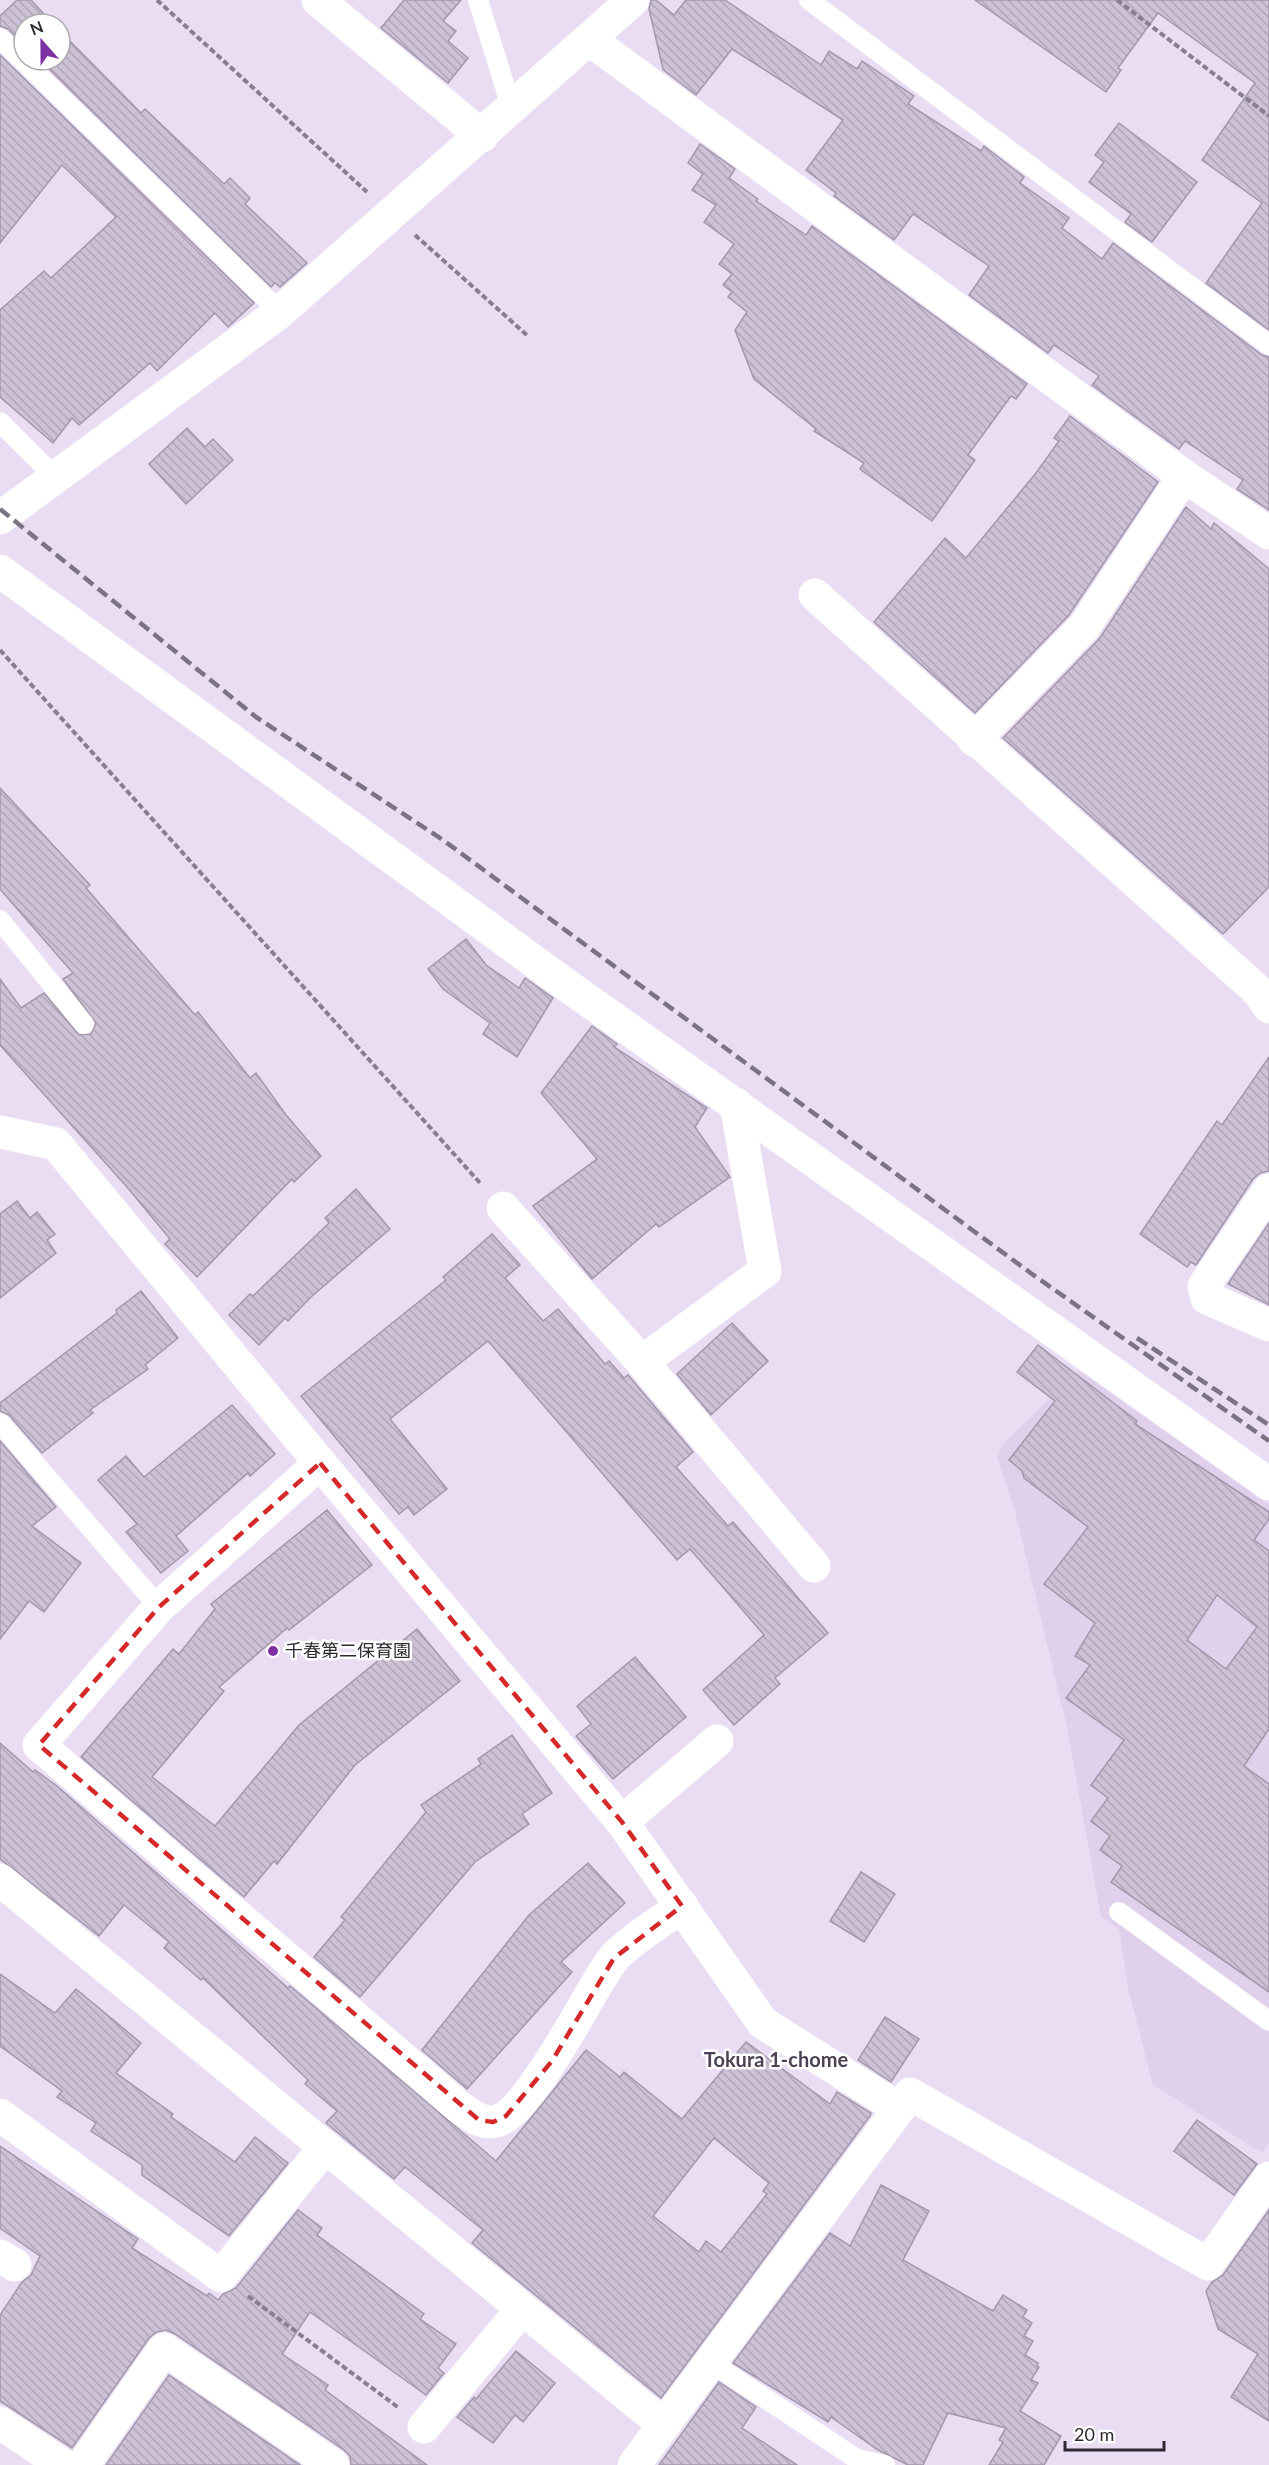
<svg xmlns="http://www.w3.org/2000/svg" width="1269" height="2465" font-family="Lato,'Noto Sans JP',sans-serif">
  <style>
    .built { fill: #e1d0ec }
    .building { fill: url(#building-back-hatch); stroke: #a397ab; stroke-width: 1.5; fill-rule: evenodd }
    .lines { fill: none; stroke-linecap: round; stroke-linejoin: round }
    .path { stroke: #877f8d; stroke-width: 4; stroke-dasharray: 6 3; stroke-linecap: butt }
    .service { stroke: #fff; stroke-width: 20 }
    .minor { stroke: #fff; stroke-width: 33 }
    .tertiary { stroke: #fff; stroke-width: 33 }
    .rail { stroke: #7b7381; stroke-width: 4.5; stroke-dasharray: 12 6; stroke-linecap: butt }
    .marked { fill: none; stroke: #d62828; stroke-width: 4.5; stroke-dasharray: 12 8; stroke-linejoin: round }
    .poi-dot { fill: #7d31a3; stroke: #fff; stroke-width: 2 }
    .labels { text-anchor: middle; stroke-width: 5; stroke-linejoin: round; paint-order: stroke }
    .poi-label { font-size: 18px; fill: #2e2931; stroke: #fff; text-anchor: start }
    .neighbourhood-label { font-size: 20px; font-weight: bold; fill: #4c4253; stroke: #fff }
  </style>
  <defs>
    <pattern id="building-back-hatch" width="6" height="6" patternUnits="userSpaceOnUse" patternTransform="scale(1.5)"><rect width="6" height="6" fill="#cdc1d5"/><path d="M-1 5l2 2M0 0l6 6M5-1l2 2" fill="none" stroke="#b0a6b7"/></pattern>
  </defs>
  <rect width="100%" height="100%" fill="#eaddf3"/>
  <!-- built -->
  <path class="built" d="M 1078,1370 L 1269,1505 L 1269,2142 L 1262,2153 L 1153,2085 L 1128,1988 L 1119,1929 L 1101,1917 L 1067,1727 L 1015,1511 L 997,1457 L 1002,1445 Z"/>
  <!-- building -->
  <g class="building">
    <path d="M 17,0 L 31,0 L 53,24 L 24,24 L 24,45 L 8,29 L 0,26 L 0,16 Z"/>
    <path d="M 404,0 L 461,0 L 443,21 L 456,31 L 448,41 L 468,58 L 448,83 L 381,28 Z"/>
    <path d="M 651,0 L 656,0 L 674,15 L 686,0 L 725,0 L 821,65 L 829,51 L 857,69 L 862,61 L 914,96 L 908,104 L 981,151 L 984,146 L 1024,177 L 1020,183 L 1069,218 L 1062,228 L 1102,259 L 1113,243 L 1262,355 L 1269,357 L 1269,510 L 1237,489 L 1243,480 L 1185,441 L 1179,449 L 1092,385 L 1099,376 L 1054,345 L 1048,353 L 969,295 L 989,266 L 913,214 L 894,240 L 834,196 L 836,193 L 806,170 L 843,120 L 732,49 L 696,95 L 666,72 L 663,69 L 649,9 Z"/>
    <path d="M 975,0 L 1269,0 L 1269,330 L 1206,283 L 1262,203 L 1202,160 L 1255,83 L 1158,13 L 1118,68 L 1121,70 L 1106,92 Z"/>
    <path d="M 60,31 L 141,113 L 145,109 L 224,184 L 230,178 L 250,198 L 245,204 L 307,263 L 280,287 L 275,283 L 271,287 L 40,60 L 60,60 Z"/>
    <path d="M 0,55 L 254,303 L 228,327 L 215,313 L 157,371 L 150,363 L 79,425 L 72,418 L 53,443 L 0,397 L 0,310 L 44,271 L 51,278 L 116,217 L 62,165 L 0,243 Z"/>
    <path d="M 1119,123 L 1197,182 L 1152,242 L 1125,222 L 1131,214 L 1089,182 L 1104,162 L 1095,155 Z"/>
    <path d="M 700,144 L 735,169 L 729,178 L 758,199 L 756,201 L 806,235 L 812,226 L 1027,384 L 1016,399 L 1011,396 L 968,455 L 975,460 L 932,521 L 860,469 L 864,463 L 814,431 L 816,429 L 754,379 L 735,330 L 747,312 L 728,297 L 732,292 L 723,285 L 732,274 L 719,264 L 734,244 L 704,222 L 716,205 L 692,190 L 703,174 L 688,163 Z"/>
    <path d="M 1070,416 L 1158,482 L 1069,615 L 975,713 L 874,622 L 945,538 L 966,558 L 1036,473 L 1059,441 L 1054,438 Z"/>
    <path d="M 187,428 L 205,447 L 213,439 L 233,460 L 186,504 L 149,464 Z"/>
    <path d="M 1186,507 L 1211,529 L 1214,523 L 1269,569 L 1269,887 L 1223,934 L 1003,738 L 1100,638 Z"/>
    <path d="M 0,788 L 90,885 L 86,888 L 195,1015 L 198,1012 L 250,1078 L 256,1073 L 286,1115 L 321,1156 L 294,1182 L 292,1179 L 197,1277 L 165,1244 L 170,1239 L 127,1187 L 0,1045 L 0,979 L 21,1008 L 44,993 L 79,1035 L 91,1034 L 96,1023 L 63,979 L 73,973 L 0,889 Z"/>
    <path d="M 466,939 L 486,965 L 519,988 L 525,978 L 553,998 L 517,1057 L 483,1034 L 490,1023 L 443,989 L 428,969 Z"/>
    <path d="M 592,1026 L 617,1044 L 614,1047 L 707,1108 L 695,1127 L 730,1177 L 659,1227 L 656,1224 L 592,1279 L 533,1206 L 597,1159 L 541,1093 Z"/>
    <path d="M 1269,1057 L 1269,1171 L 1260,1173 L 1253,1179 L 1196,1265 L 1191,1262 L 1187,1267 L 1140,1234 L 1217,1121 L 1222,1125 Z"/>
    <path d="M 356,1189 L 390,1229 L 311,1297 L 288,1321 L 285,1318 L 259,1345 L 229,1315 L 250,1294 L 253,1296 L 329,1223 L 325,1218 Z"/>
    <path d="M 17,1201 L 30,1218 L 37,1212 L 55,1234 L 47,1240 L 56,1253 L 0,1298 L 0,1214 Z"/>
    <path d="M 1269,1223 L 1269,1305 L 1228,1284 Z"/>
    <path d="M 492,1234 L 520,1265 L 505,1278 L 543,1321 L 558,1309 L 605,1364 L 609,1361 L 624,1378 L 628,1375 L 693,1452 L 676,1467 L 728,1526 L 733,1522 L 828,1633 L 775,1678 L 780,1684 L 734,1725 L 703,1690 L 764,1635 L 690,1549 L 677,1560 L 488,1341 L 390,1419 L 447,1489 L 414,1515 L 408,1507 L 399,1514 L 301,1396 L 446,1280 L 443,1277 Z"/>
    <path d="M 141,1291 L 178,1338 L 145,1365 L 148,1369 L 90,1410 L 93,1413 L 42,1453 L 9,1415 L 0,1411 L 0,1403 L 117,1313 L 116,1310 Z"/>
    <path d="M 732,1323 L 768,1361 L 711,1415 L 677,1374 Z"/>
    <path d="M 1038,1345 L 1137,1421 L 1135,1424 L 1269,1512 L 1269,1519 L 1254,1540 L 1269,1551 L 1269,1729 L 1244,1766 L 1269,1784 L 1269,1992 L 1111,1882 L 1122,1866 L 1100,1850 L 1110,1836 L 1091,1821 L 1108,1798 L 1091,1785 L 1124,1740 L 1066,1698 L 1090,1665 L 1075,1656 L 1095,1623 L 1044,1584 L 1088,1527 L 1024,1478 L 1022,1471 L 1009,1460 L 1055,1401 L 1017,1372 ZM 1217,1595 L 1257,1627 L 1226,1669 L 1187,1640 Z"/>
    <path d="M 232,1405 L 275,1454 L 250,1476 L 248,1473 L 176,1536 L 188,1551 L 161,1573 L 126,1532 L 137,1524 L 98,1480 L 126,1456 L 144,1477 Z"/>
    <path d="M 0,1441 L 56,1507 L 32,1526 L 81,1563 L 44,1612 L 29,1601 L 0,1639 Z"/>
    <path d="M 327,1510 L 372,1565 L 289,1630 L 287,1628 L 219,1687 L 224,1691 L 152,1777 L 215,1826 L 299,1725 L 417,1629 L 460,1681 L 355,1765 L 277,1864 L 274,1861 L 244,1897 L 81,1757 L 173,1649 L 179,1654 L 215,1609 L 211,1604 Z"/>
    <path d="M 635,1657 L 686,1717 L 613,1779 L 576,1736 L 591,1724 L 577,1706 Z"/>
    <path d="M 512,1735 L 552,1793 L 522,1814 L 529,1824 L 475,1862 L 360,1997 L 314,1957 L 345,1920 L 341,1917 L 426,1812 L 421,1805 L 481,1764 L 478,1759 Z"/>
    <path d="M 0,1743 L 33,1772 L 35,1770 L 57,1786 L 288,1988 L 290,1986 L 496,2161 L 586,2050 L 620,2077 L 624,2072 L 682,2119 L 746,2042 L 830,2104 L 837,2092 L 871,2113 L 870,2116 L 661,2398 L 472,2243 L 483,2230 L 405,2167 L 394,2179 L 326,2123 L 337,2111 L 305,2084 L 308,2080 L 203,1978 L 201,1980 L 164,1948 L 169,1942 L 124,1905 L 99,1936 L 0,1859 ZM 714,2138 L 769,2183 L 763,2191 L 767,2194 L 721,2252 L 706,2241 L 699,2252 L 653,2216 Z"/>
    <path d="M 588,1863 L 625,1903 L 561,1962 L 572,1972 L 467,2089 L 422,2050 L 529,1915 Z"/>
    <path d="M 861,1872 L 895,1894 L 864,1942 L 830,1921 Z"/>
    <path d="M 0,1974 L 55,2013 L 76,1989 L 141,2043 L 116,2073 L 173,2114 L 171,2117 L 235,2162 L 255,2137 L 288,2163 L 229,2236 L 142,2175 L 142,2165 L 91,2131 L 96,2123 L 57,2097 L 62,2091 L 0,2046 Z"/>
    <path d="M 885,2017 L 919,2039 L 891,2082 L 858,2060 Z"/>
    <path d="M 1197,2120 L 1257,2164 L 1234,2195 L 1174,2151 Z"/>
    <path d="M 0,2146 L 138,2239 L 132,2248 L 207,2296 L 209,2293 L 218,2300 L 223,2294 L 236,2288 L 298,2210 L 322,2228 L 317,2235 L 424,2314 L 420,2319 L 456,2344 L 438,2368 L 444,2373 L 426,2395 L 310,2312 L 282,2354 L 328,2385 L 325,2390 L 427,2465 L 351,2465 L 350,2456 L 344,2450 L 175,2334 L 166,2330 L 157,2332 L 149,2338 L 72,2448 L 0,2401 L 0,2315 L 22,2282 L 31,2275 L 40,2256 L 0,2228 Z"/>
    <path d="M 881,2185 L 929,2211 L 903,2260 L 993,2311 L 1003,2295 L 1027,2310 L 1023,2317 L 1032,2323 L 1024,2336 L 1033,2341 L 1025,2355 L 1038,2363 L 1037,2366 L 1039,2367 L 1031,2380 L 1038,2383 L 1020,2411 L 1061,2436 L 1044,2465 L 989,2465 L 1003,2442 L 999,2440 L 1006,2428 L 948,2413 L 923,2465 L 908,2465 L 878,2450 L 831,2417 L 828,2422 L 733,2363 L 830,2233 L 850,2246 Z"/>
    <path d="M 1269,2210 L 1269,2421 L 1231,2397 L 1258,2354 L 1218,2329 L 1206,2291 L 1212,2282 L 1223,2275 Z"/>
    <path d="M 516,2351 L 555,2383 L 523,2422 L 515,2415 L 493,2443 L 457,2417 L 474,2397 L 476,2399 Z"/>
    <path d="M 169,2375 L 300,2465 L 106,2465 Z"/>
    <path d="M 719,2382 L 756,2407 L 742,2428 L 797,2465 L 659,2465 Z"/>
  </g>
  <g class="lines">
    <!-- path -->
    <g class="path">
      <path d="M 157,0 L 367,192"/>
      <path d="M 1117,0 L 1269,116"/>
      <path d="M 415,235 L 529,337"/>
      <path d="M 0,650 L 481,1184"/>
      <path d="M 248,2296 L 399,2408"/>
    </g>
    <!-- service -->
    <g class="service">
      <path d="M 478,0 L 512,109"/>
      <path d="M 809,0 L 1269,345"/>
      <path d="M 0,38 L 280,312"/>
      <path d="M 0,422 L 55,477"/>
      <path d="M 0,920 L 84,1024"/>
      <path d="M 0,1423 L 159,1607"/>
      <path d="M 1119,1912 L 1269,2021"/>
      <path d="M 710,2362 L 857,2459 L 885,2465"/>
    </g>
    <!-- minor -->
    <g class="minor">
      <path d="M 318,0 L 482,136"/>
      <path d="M 590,40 L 1184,476 L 1269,533"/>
      <path d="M 0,571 L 565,984 L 1269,1484"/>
      <path d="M 815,595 L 1258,991 L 1269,1007"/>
      <path d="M 974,740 L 1084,627 L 1184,476"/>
      <path d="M 0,1132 L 56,1144 L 320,1463 L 622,1822 L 763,2023 L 898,2108"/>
      <path d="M 1269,1190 L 1204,1286 L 1207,1298 L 1269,1325"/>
      <path d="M 503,1208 L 642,1362 L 814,1566"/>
      <path d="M 642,1362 L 765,1271 L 736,1104"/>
      <path d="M 320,1463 L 159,1607 L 39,1745 L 458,2106 C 468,2113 478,2122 491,2122 C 528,2122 590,1988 613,1959 C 627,1942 664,1920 682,1906"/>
      <path d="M 622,1822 L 717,1741"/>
      <path d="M 0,1880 L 664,2425"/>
      <path d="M 0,2115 L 221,2276 L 325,2147"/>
      <path d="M 0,2256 L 15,2265"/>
      <path d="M 0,2423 L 63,2465"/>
      <path d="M 424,2427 L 522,2309"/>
      <path d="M 83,2465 L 164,2349 L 333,2465"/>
      <path d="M 634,2465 L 910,2094 L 1208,2264 L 1269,2178"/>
    </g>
    <!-- tertiary -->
    <path class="tertiary" d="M 0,518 L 280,312 L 633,0"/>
    <!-- rail -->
    <g class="rail">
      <path d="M 0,509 L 256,717 L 443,840 L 1032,1274 L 1269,1441"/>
      <path d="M 1137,1338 L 1269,1425"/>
    </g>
  </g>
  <!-- marked area -->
  <path class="marked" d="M 320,1463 L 622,1822 L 682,1906 L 614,1958 L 552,2061 L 506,2116 L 493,2122 L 479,2120 L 39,1745 L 159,1607 Z"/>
  <!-- markers -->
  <circle class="poi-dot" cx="273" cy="1651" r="6"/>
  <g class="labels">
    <!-- poi labels -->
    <g class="poi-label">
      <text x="285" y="1657">千春第二保育園</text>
    </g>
    <!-- neighbourhood labels -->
    <g class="neighbourhood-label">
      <text x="776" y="2067">Tokura 1-chome</text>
    </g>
  </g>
  <!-- north arrow -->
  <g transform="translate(42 42) rotate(339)"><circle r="28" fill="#ffffff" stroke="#aba9ad" stroke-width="1.5"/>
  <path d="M0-4.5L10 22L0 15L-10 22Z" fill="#7d31a3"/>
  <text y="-9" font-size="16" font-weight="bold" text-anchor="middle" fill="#2e2931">N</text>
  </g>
  <!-- scale -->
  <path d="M1065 2441v9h99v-9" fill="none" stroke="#2e2931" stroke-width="3"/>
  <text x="1074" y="2441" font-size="18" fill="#2e2931" stroke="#ffffff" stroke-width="4.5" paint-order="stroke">20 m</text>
</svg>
